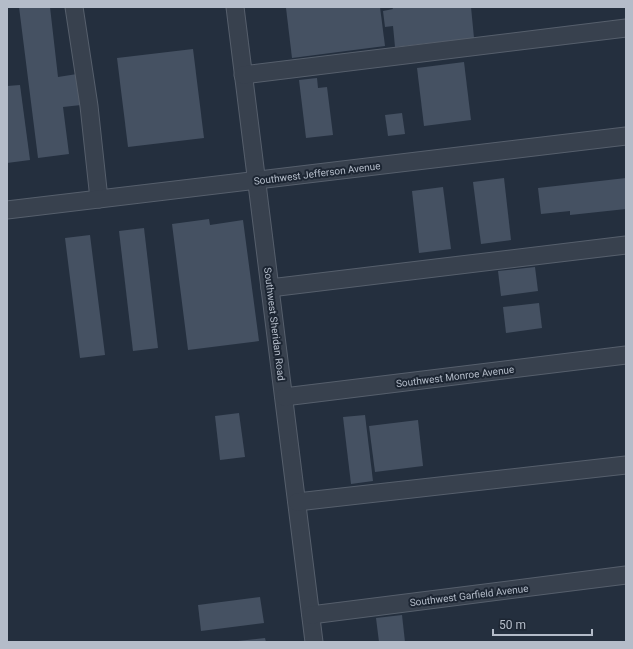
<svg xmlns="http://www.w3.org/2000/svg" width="633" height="649" font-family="Roboto,sans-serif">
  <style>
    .building { fill: #455162 }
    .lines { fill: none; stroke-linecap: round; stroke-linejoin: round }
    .minor-casing { stroke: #565f6c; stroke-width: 19 }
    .minor { stroke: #38414e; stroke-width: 17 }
    .labels { text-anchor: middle; stroke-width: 4; stroke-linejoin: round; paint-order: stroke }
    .street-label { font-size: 10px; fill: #b4bcc9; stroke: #1d2633 }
  </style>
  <rect width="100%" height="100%" fill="#242f3e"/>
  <!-- building -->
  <g class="building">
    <path d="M 19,7 L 50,7 L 58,77 L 77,74 L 81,105 L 63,107 L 69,154 L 38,158 Z"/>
    <path d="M 293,7 L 380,7 L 385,46 L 292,58 L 286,8 Z"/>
    <path d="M 392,7 L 471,7 L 474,38 L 395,47 L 393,26 L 385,27 L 383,11 L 393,9 Z"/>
    <path d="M 193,49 L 204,138 L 128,147 L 117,58 Z"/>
    <path d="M 464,62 L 471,120 L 424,126 L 417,68 Z"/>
    <path d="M 317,78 L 318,88 L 327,87 L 333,135 L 306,138 L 299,80 Z"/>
    <path d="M 20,85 L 30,160 L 7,163 L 7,86 Z"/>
    <path d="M 402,113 L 405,134 L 388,136 L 385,115 Z"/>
    <path d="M 504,178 L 511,240 L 481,244 L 473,182 Z"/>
    <path d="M 626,178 L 626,209 L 570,215 L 570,211 L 541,214 L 538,188 Z"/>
    <path d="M 443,187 L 451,249 L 419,253 L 412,191 Z"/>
    <path d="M 209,219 L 210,225 L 243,220 L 259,341 L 188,350 L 172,224 Z"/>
    <path d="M 144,228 L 158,348 L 133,351 L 119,231 Z"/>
    <path d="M 90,235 L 105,355 L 80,358 L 65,238 Z"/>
    <path d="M 535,267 L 538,291 L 501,296 L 498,271 Z"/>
    <path d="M 539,303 L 542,328 L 506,333 L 503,307 Z"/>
    <path d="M 239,413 L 245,457 L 220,460 L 215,416 Z"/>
    <path d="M 365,415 L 373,481 L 351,484 L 343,417 Z"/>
    <path d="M 418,420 L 423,466 L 375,472 L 369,426 Z"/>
    <path d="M 260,597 L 264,623 L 201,631 L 198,605 Z"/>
    <path d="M 402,615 L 405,642 L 379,642 L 376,618 Z"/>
    <path d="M 265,638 L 266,642 L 238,642 L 238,641 Z"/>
  </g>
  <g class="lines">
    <defs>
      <g id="minor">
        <path d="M 74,7 L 89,106 L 99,199"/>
        <path d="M 235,7 L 314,642"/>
        <path d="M 243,75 L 626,28"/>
        <path d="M 7,210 L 626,136"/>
        <path d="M 270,288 L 626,245"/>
        <path d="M 284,397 L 626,355"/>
        <path d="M 297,502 L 626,465"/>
        <path d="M 311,615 L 626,575"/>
      </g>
    </defs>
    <!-- minor casing -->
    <use href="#minor" class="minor-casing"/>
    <!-- minor -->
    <use href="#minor" class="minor"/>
  </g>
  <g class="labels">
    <!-- street labels -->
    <g class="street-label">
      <text transform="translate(317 173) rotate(-7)" y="4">Southwest Jefferson Avenue</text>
      <text transform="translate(275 324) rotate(83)" y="4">Southwest Sheridan Road</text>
      <text transform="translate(455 376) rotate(-7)" y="4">Southwest Monroe Avenue</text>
      <text transform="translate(469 595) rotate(-7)" y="4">Southwest Garfield Avenue</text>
    </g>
  </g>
  <!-- border -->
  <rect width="633" height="649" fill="none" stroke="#b4bcc9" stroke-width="16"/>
  <!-- scale -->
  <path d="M493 629v6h99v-6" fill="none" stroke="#b4bcc9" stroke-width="2"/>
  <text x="499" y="629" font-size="12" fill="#b4bcc9" stroke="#1d2633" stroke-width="3" paint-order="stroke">50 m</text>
</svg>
